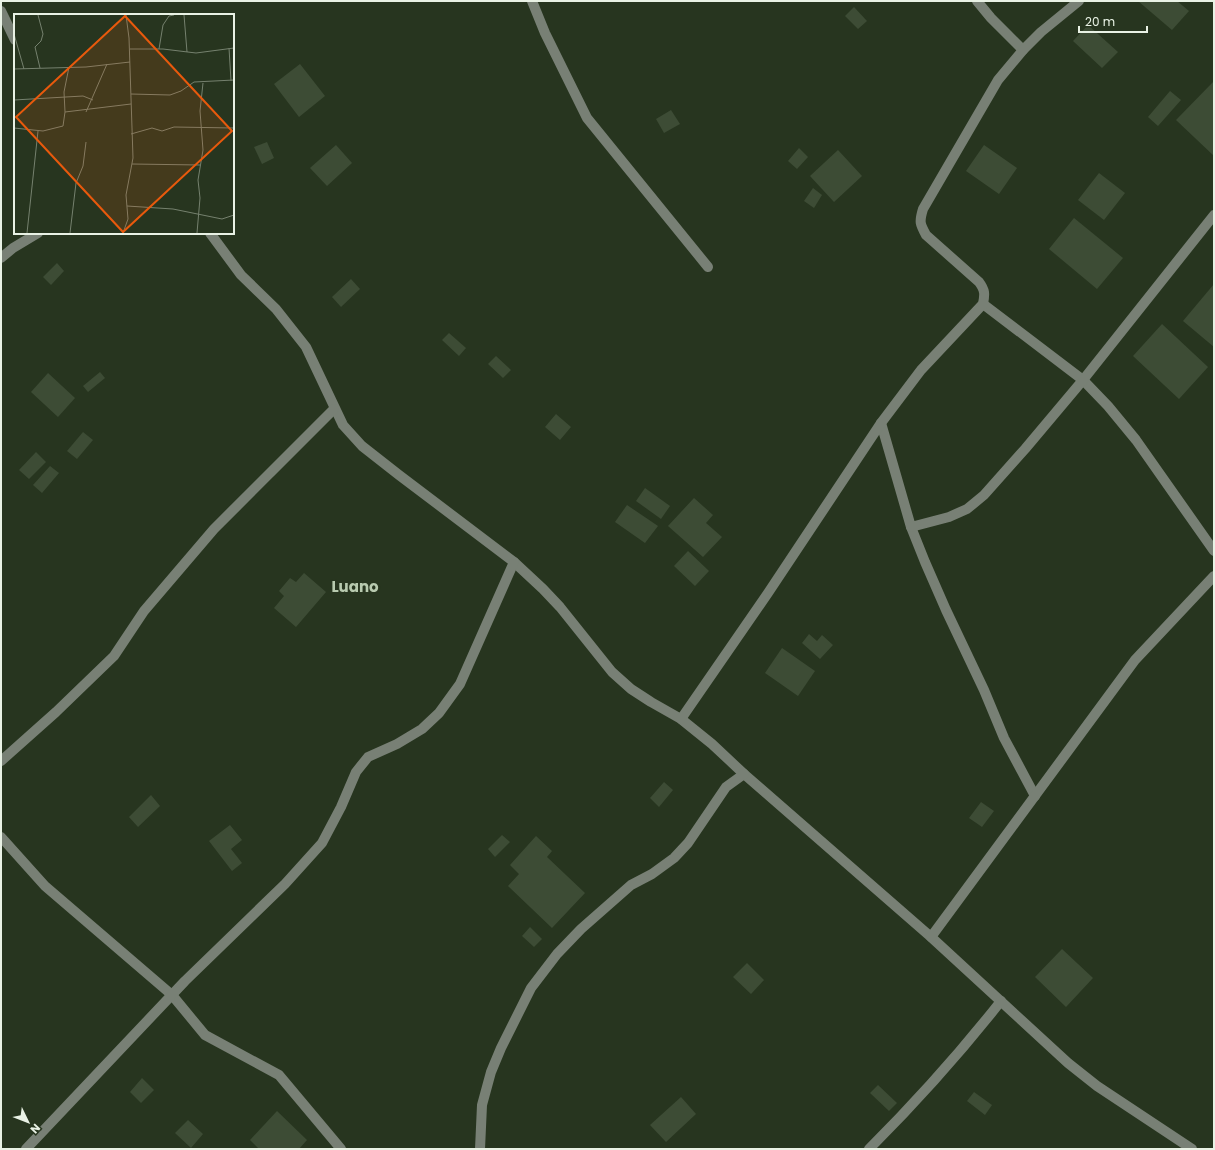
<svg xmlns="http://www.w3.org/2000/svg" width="1215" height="1150" font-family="Poppins,sans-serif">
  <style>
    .building { fill: #3d4c35 }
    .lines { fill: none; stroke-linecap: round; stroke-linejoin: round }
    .minor { stroke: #788075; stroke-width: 10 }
    .labels { text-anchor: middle; stroke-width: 4; stroke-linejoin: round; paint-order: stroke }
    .quarter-label { font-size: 15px; font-weight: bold; fill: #b8caaf; stroke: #27351f }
    .inset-road { fill: none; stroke: #75816e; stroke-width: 1 }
    .view { fill: #e8590c; fill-opacity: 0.15; stroke: #e8590c; stroke-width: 2 }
    .inset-edge { fill: none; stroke: #e9f2e5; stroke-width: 2 }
  </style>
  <rect width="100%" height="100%" fill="#27351f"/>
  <!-- building -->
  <g class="building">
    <path d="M 1138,1 L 1177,1 L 1189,11 L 1172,30 Z"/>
    <path d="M 854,7 L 867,21 L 858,29 L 845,16 Z"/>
    <path d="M 1088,25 L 1118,52 L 1102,68 L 1073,41 Z"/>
    <path d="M 300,64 L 325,96 L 299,117 L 274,84 Z"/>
    <path d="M 1214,81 L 1214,156 L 1176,120 Z"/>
    <path d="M 1170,91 L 1181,100 L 1158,126 L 1148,117 Z"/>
    <path d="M 671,110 L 680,124 L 664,133 L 656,119 Z"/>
    <path d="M 267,142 L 274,158 L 262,164 L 254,147 Z"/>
    <path d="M 336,145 L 352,163 L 327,186 L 310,168 Z"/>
    <path d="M 984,145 L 1017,168 L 999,194 L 966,171 Z"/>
    <path d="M 799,148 L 808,157 L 797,169 L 788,161 Z"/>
    <path d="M 838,150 L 862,176 L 834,202 L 810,176 Z"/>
    <path d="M 1099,173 L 1125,193 L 1104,220 L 1078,200 Z"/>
    <path d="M 813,188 L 822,195 L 814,208 L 804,201 Z"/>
    <path d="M 1074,218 L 1123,258 L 1097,289 L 1049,249 Z"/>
    <path d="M 57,263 L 64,271 L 51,285 L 43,277 Z"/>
    <path d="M 351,279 L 360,289 L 341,307 L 332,297 Z"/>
    <path d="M 1214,284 L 1214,347 L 1183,321 Z"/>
    <path d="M 1162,324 L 1208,367 L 1179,399 L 1133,356 Z"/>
    <path d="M 449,333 L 466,348 L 459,356 L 442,340 Z"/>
    <path d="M 496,356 L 511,370 L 503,378 L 488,364 Z"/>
    <path d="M 100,372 L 105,378 L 88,392 L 83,386 Z"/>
    <path d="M 48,373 L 75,398 L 58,417 L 31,392 Z"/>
    <path d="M 556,414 L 571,427 L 560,440 L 545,427 Z"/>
    <path d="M 83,432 L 93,440 L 77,459 L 67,451 Z"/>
    <path d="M 36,452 L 46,462 L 29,479 L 19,470 Z"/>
    <path d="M 50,466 L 59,473 L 42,493 L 33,485 Z"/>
    <path d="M 645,488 L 670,506 L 661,519 L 636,501 Z"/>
    <path d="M 694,498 L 713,515 L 706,523 L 722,537 L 703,557 L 668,526 Z"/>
    <path d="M 627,505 L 658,526 L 645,543 L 615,522 Z"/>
    <path d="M 688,551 L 709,571 L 695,586 L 674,566 Z"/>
    <path d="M 304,573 L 326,592 L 296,627 L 274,608 L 284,596 L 279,591 L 290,578 L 296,582 Z"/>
    <path d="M 809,634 L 817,641 L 822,635 L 833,645 L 820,659 L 802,643 Z"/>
    <path d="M 782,648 L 815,671 L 798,696 L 765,673 Z"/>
    <path d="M 664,782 L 673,790 L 659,807 L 650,798 Z"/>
    <path d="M 151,795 L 160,806 L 138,827 L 129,817 Z"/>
    <path d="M 981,802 L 994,811 L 982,827 L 969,818 Z"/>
    <path d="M 230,825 L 242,840 L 231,849 L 242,863 L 232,871 L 209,841 Z"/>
    <path d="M 502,835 L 510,842 L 495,857 L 488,849 Z"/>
    <path d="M 536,836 L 552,851 L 547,857 L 585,893 L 552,928 L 508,886 L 519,874 L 510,865 Z"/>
    <path d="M 530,927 L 542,939 L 534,947 L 522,936 Z"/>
    <path d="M 1062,949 L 1093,978 L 1066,1007 L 1035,977 Z"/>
    <path d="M 747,963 L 764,980 L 751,994 L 733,977 Z"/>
    <path d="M 142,1078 L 154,1090 L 141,1103 L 130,1092 Z"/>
    <path d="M 878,1085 L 897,1103 L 889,1111 L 870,1093 Z"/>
    <path d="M 974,1092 L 992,1105 L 985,1115 L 967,1101 Z"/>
    <path d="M 681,1097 L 696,1114 L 666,1142 L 650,1125 Z"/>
    <path d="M 277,1111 L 307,1140 L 299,1149 L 259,1149 L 250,1140 Z"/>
    <path d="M 188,1120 L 203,1134 L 191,1148 L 175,1133 Z"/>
  </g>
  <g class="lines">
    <!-- minor -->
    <g class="minor">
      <path d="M 532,1 L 545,33 L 587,118 L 708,267"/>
      <path d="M 977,1 L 991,18 L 1023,50"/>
      <path d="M 1,11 L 15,40"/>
      <path d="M 210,233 L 241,275 L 276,309 L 306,347 L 343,425 L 362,446 L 399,475 L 514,562 L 543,589 L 560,607 L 612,672 L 631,689 L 651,702 L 681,719 L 712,744 L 744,774 L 931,937 L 1068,1063 L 1097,1086 L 1192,1149"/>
      <path d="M 1,258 L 13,248 L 38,233"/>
      <path d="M 983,304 L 1083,380 L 1108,406 L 1136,440 L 1214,551"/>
      <path d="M 881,423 L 911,527 L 925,562 L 946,610 L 984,690 L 1004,738 L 1035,796"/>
      <path d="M 911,527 L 949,517 L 967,509 L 984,495 L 1025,449 L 1083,380 L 1214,215"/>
      <path d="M 681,719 L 768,593 L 881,423 L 921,370 L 983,304 C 985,294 985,290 979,282 L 926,235 C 920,224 919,222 923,209 L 998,80 L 1023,50 L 1041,32 L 1079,1"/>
      <path d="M 1,761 L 56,712 L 114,656 L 144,611 L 214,529 L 334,409"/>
      <path d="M 1,837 L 45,886 L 172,995 L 205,1035 L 279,1075 L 341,1149"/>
      <path d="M 931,937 L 1135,660 L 1214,576"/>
      <path d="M 26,1149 L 185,981 L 285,884 L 322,843 L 341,807 L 356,772 L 368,757 L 397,744 L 422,729 L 439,713 L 460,684 L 514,562"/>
      <path d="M 480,1149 L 482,1105 L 491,1072 L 501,1048 L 531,988 L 557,954 L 581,929 L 631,885 L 652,874 L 674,858 L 688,843 L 726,787 L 744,774"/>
      <path d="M 869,1149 C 916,1102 960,1053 1001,1001"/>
    </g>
  </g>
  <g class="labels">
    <!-- quarter labels -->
    <g class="quarter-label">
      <text x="355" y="592">Luano</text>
    </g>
  </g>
  <!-- overview -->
  <g transform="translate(14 14)">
    <rect width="220" height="220" fill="#27351f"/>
    <path class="inset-road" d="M 24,1 L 29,20 L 27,27 L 21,33 L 26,54M 170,1 L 173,38M 0,20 L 10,55M 215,34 L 217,67M 116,35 L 149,35 L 182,39 L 220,34M 145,35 L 149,11 L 155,2 L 160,1M 0,55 L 72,53 L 116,48M 117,80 L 156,81 L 167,77 L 180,68 L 220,66M 0,86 L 69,82 L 79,86M 51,98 L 50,78 L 55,53M 72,98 L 93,50M 0,114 L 29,117 L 49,112 L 51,98 L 117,90M 117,120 L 138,114 L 148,117 L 160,113 L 220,114M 118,150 L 186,151M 113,192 L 159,195 L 208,205 L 220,201M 13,219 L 24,117M 56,219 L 62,169 L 69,152 L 72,128M 109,219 L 114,205 L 112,181 L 119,144 L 115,24 L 112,1M 183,219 L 186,184 L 184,166 L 189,136 L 186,97 L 189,69"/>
    <path class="view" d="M 111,2 L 218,117 L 109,218 L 2,103 Z"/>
    <rect width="220" height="220" class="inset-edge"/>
  </g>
  <!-- border -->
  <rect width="1215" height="1150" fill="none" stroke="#e9f2e5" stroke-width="4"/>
  <!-- north arrow -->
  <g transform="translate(28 1122) rotate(133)" stroke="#27351f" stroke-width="3" paint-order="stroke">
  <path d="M0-3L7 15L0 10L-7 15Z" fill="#e9f2e5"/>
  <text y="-6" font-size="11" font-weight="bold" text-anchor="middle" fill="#e9f2e5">N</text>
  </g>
  <!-- scale -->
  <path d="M1079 26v6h68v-6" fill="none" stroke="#e9f2e5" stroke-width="2"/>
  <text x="1085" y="26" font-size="12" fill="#e9f2e5" stroke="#27351f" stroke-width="3" paint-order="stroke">20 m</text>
</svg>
